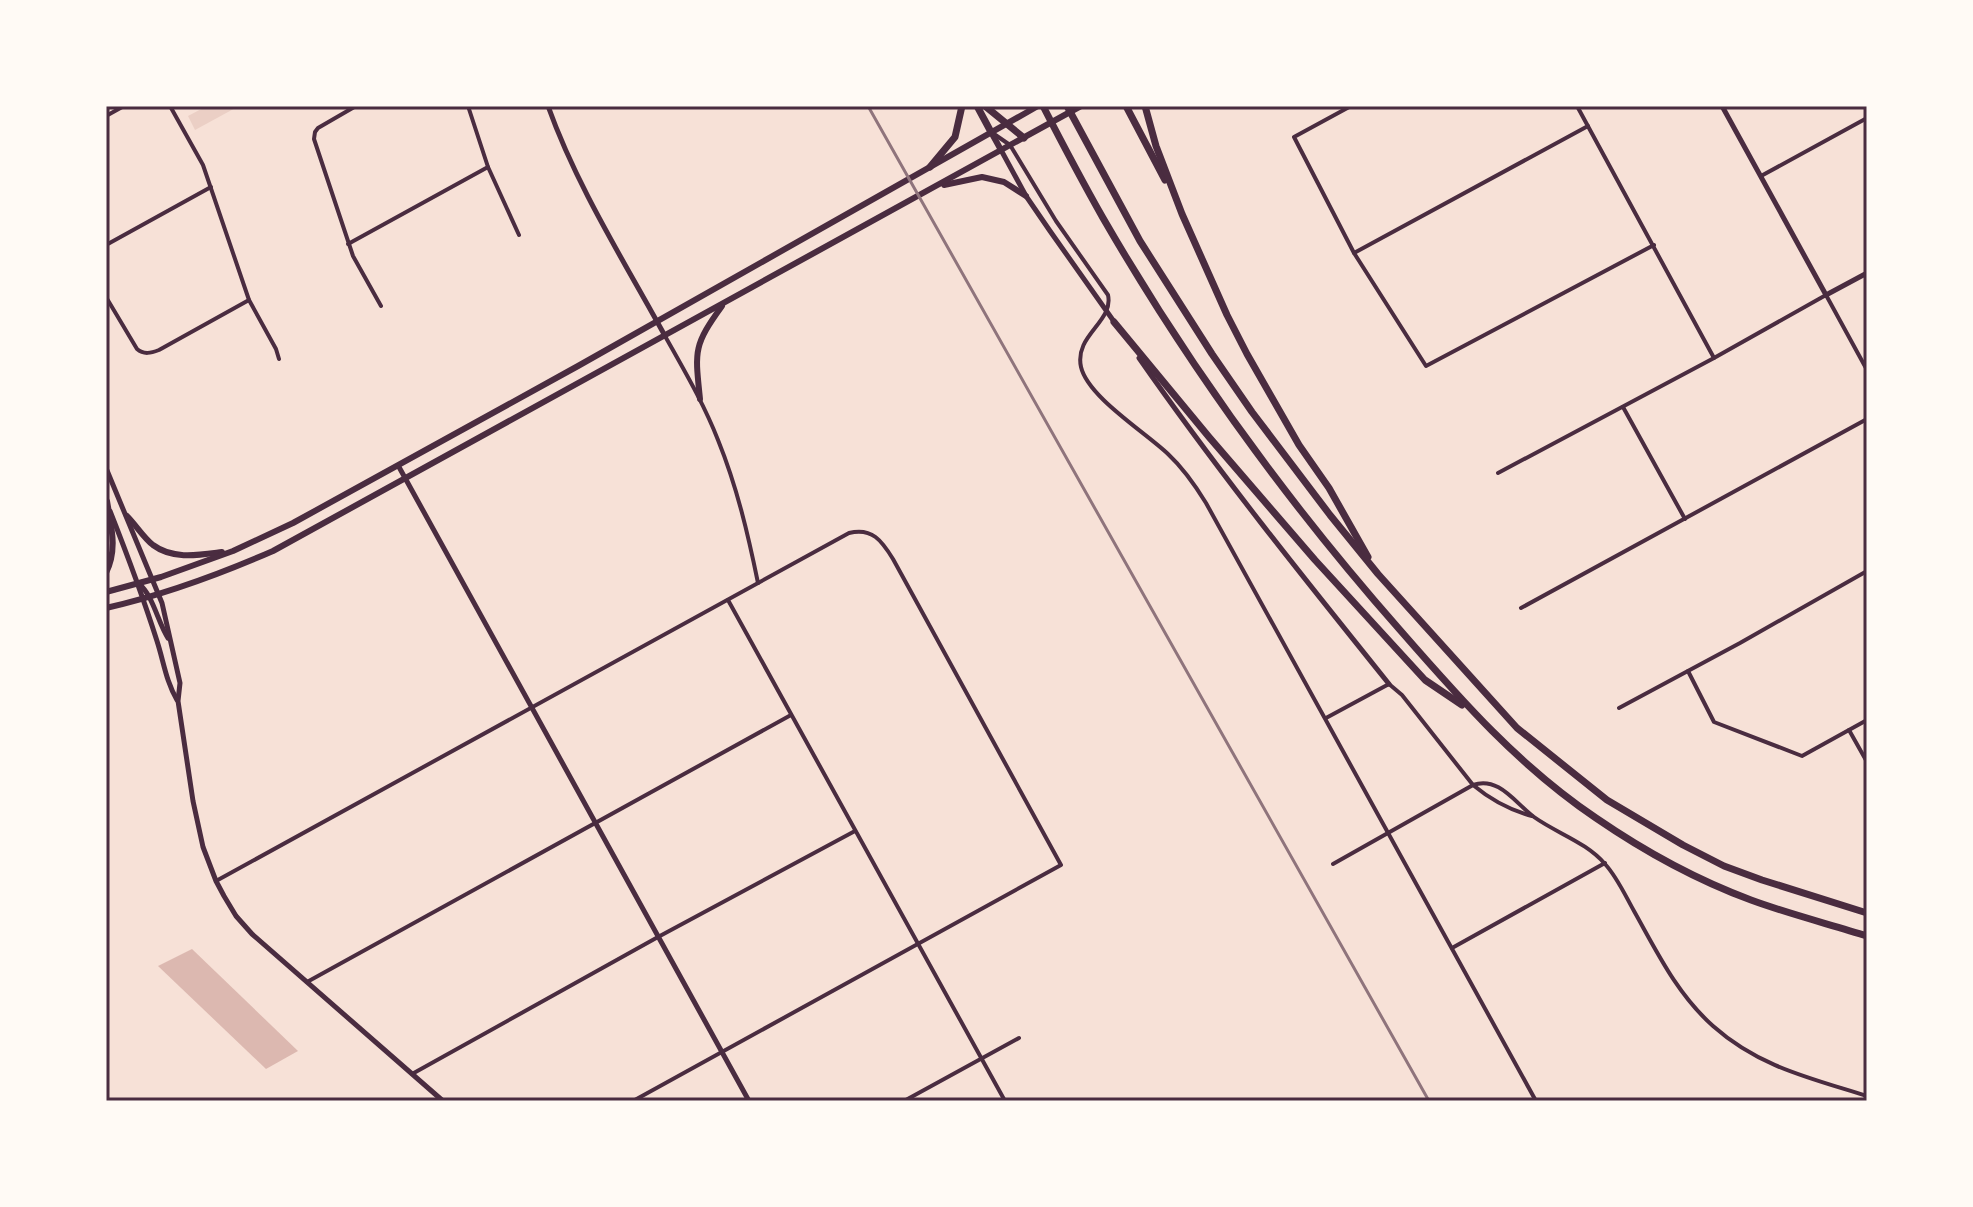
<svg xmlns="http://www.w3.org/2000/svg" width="1973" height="1207" font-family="'PT Sans Narrow',sans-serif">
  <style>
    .green { fill: #ebcfc5 }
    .water { fill: #dcb8b0 }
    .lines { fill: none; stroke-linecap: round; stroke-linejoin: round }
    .minor { stroke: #4a2c40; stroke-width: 4 }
    .tertiary { stroke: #4a2c40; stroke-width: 5 }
    .primary { stroke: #4a2c40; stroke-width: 6 }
    .motorway { stroke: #4a2c40; stroke-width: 7 }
    .rail { stroke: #8f747c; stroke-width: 3 }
    .neatline { fill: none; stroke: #4a2c40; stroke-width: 3 }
  </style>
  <rect width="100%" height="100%" fill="#f7e1d7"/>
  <!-- green -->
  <path class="green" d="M 207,106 L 239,106 L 195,130 L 188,116 Z"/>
  <!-- water -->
  <path class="water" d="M 192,949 L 298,1051 L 266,1069 L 158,966 Z"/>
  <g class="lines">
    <!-- minor -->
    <g class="minor">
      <path d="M 170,106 L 203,165 L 249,300 L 276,349 L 279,359"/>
      <path d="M 356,106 L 318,128 L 315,132 L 314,139 L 353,256 L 381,306"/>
      <path d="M 468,106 L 488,167 L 519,235"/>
      <path d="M 1351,106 L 1294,137 L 1354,253 L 1426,366 L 1654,245"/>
      <path d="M 1577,106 L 1714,358"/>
      <path d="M 106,116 L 124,106"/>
      <path d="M 994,134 L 1010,145 L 1056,221 L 1108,295 C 1114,322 1074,335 1081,367 C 1088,397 1145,432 1168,454 C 1183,468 1195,485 1206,503 L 1536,1101"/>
      <path d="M 1761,176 L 1867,118"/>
      <path d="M 348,244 L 488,167"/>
      <path d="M 106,245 L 211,187"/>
      <path d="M 1354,253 L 1588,126"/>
      <path d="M 106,297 L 137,349 C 144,355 151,353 159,350 L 249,300"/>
      <path d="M 665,336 C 684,370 704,404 718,440 C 737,487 748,534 758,583"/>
      <path d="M 1623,407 L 1685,519"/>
      <path d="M 1498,473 L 1714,358 L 1826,295 L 1867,370"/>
      <path d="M 728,600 L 1005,1101"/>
      <path d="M 1521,608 L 1867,419"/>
      <path d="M 1688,671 L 1714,722 L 1802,756 L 1867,720"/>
      <path d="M 1619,708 L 1740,643 L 1867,571"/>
      <path d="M 1326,718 L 1389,684 L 1402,695 L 1473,785 C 1491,800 1509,810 1532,816"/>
      <path d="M 1849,730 L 1867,762"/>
      <path d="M 1333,864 L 1473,785 C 1499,776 1515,803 1534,817 C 1558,834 1586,842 1605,864 C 1617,877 1625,895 1634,911 C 1657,952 1677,994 1713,1026 C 1759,1067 1810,1078 1867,1096"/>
      <path d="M 216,881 L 849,533 C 872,527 882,541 893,559 L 1061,865 L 633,1101"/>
      <path d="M 1452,948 L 1605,863"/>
      <path d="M 307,982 L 791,715"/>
      <path d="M 412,1074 L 658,937 L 855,831"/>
      <path d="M 904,1101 L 1019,1038"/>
    </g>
    <!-- tertiary -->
    <g class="tertiary">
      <path d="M 548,106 C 577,187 624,261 665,336"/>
      <path d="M 1722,106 L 1826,295 L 1867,273"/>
      <path d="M 1001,150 L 1026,196 L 1050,231 L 1115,323"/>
      <path d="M 1139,358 C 1217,470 1303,577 1389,684"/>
      <path d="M 399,467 L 749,1101"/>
      <path d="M 106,468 L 162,603 L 180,683 L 178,701 L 193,801 L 203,847 L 216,881 L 224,896 L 236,916 L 252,934 L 443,1101"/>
      <path d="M 110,511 C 127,554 143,597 157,641 C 164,663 166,681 177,700"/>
      <path d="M 139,584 C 153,595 158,623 168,638"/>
    </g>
    <!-- primary -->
    <g class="primary">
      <path d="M 991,132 L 1001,150"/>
      <path d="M 944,185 L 982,177 L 1004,182 L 1026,196"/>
      <path d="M 700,399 C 695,351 693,346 722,306"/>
      <path d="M 127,516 C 136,525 143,537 153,545 C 173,560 199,555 222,552"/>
      <path d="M 106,573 C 118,549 111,526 107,501"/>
      <path d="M 106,592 L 161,577 L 233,551 L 293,523 L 578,366 L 1038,106"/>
      <path d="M 106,608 C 164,595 218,575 273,551 L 1081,106"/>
    </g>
    <!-- motorway -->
    <g class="motorway">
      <path d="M 977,106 L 991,132"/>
      <path d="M 985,106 L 1024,138"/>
      <path d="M 1043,106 C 1062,143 1082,181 1103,218 C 1188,365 1288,503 1400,630 C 1461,700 1519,766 1596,818 C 1644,851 1697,880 1751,900 C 1789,914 1829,924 1867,936"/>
      <path d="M 1067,106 L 1140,241 L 1212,354 L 1252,412 L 1330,515 L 1378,574 L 1517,728 L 1607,800 L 1683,845 L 1724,866 L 1762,880 L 1867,913"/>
      <path d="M 1126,106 L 1165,180"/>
      <path d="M 1145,106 L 1156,146 L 1182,214 L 1227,315 L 1247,354 L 1299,445 L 1329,488 L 1368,557"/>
      <path d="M 930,167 L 955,137 L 962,106"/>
      <path d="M 1114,322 L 1209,437 L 1315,560 L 1425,680 L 1462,705"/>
    </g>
    <!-- rail -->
    <path class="rail" d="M 868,106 L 1429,1101"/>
  </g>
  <!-- border -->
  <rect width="1973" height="1207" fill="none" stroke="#fffaf5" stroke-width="216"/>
  <rect x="108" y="108" width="1757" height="991" class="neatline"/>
</svg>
